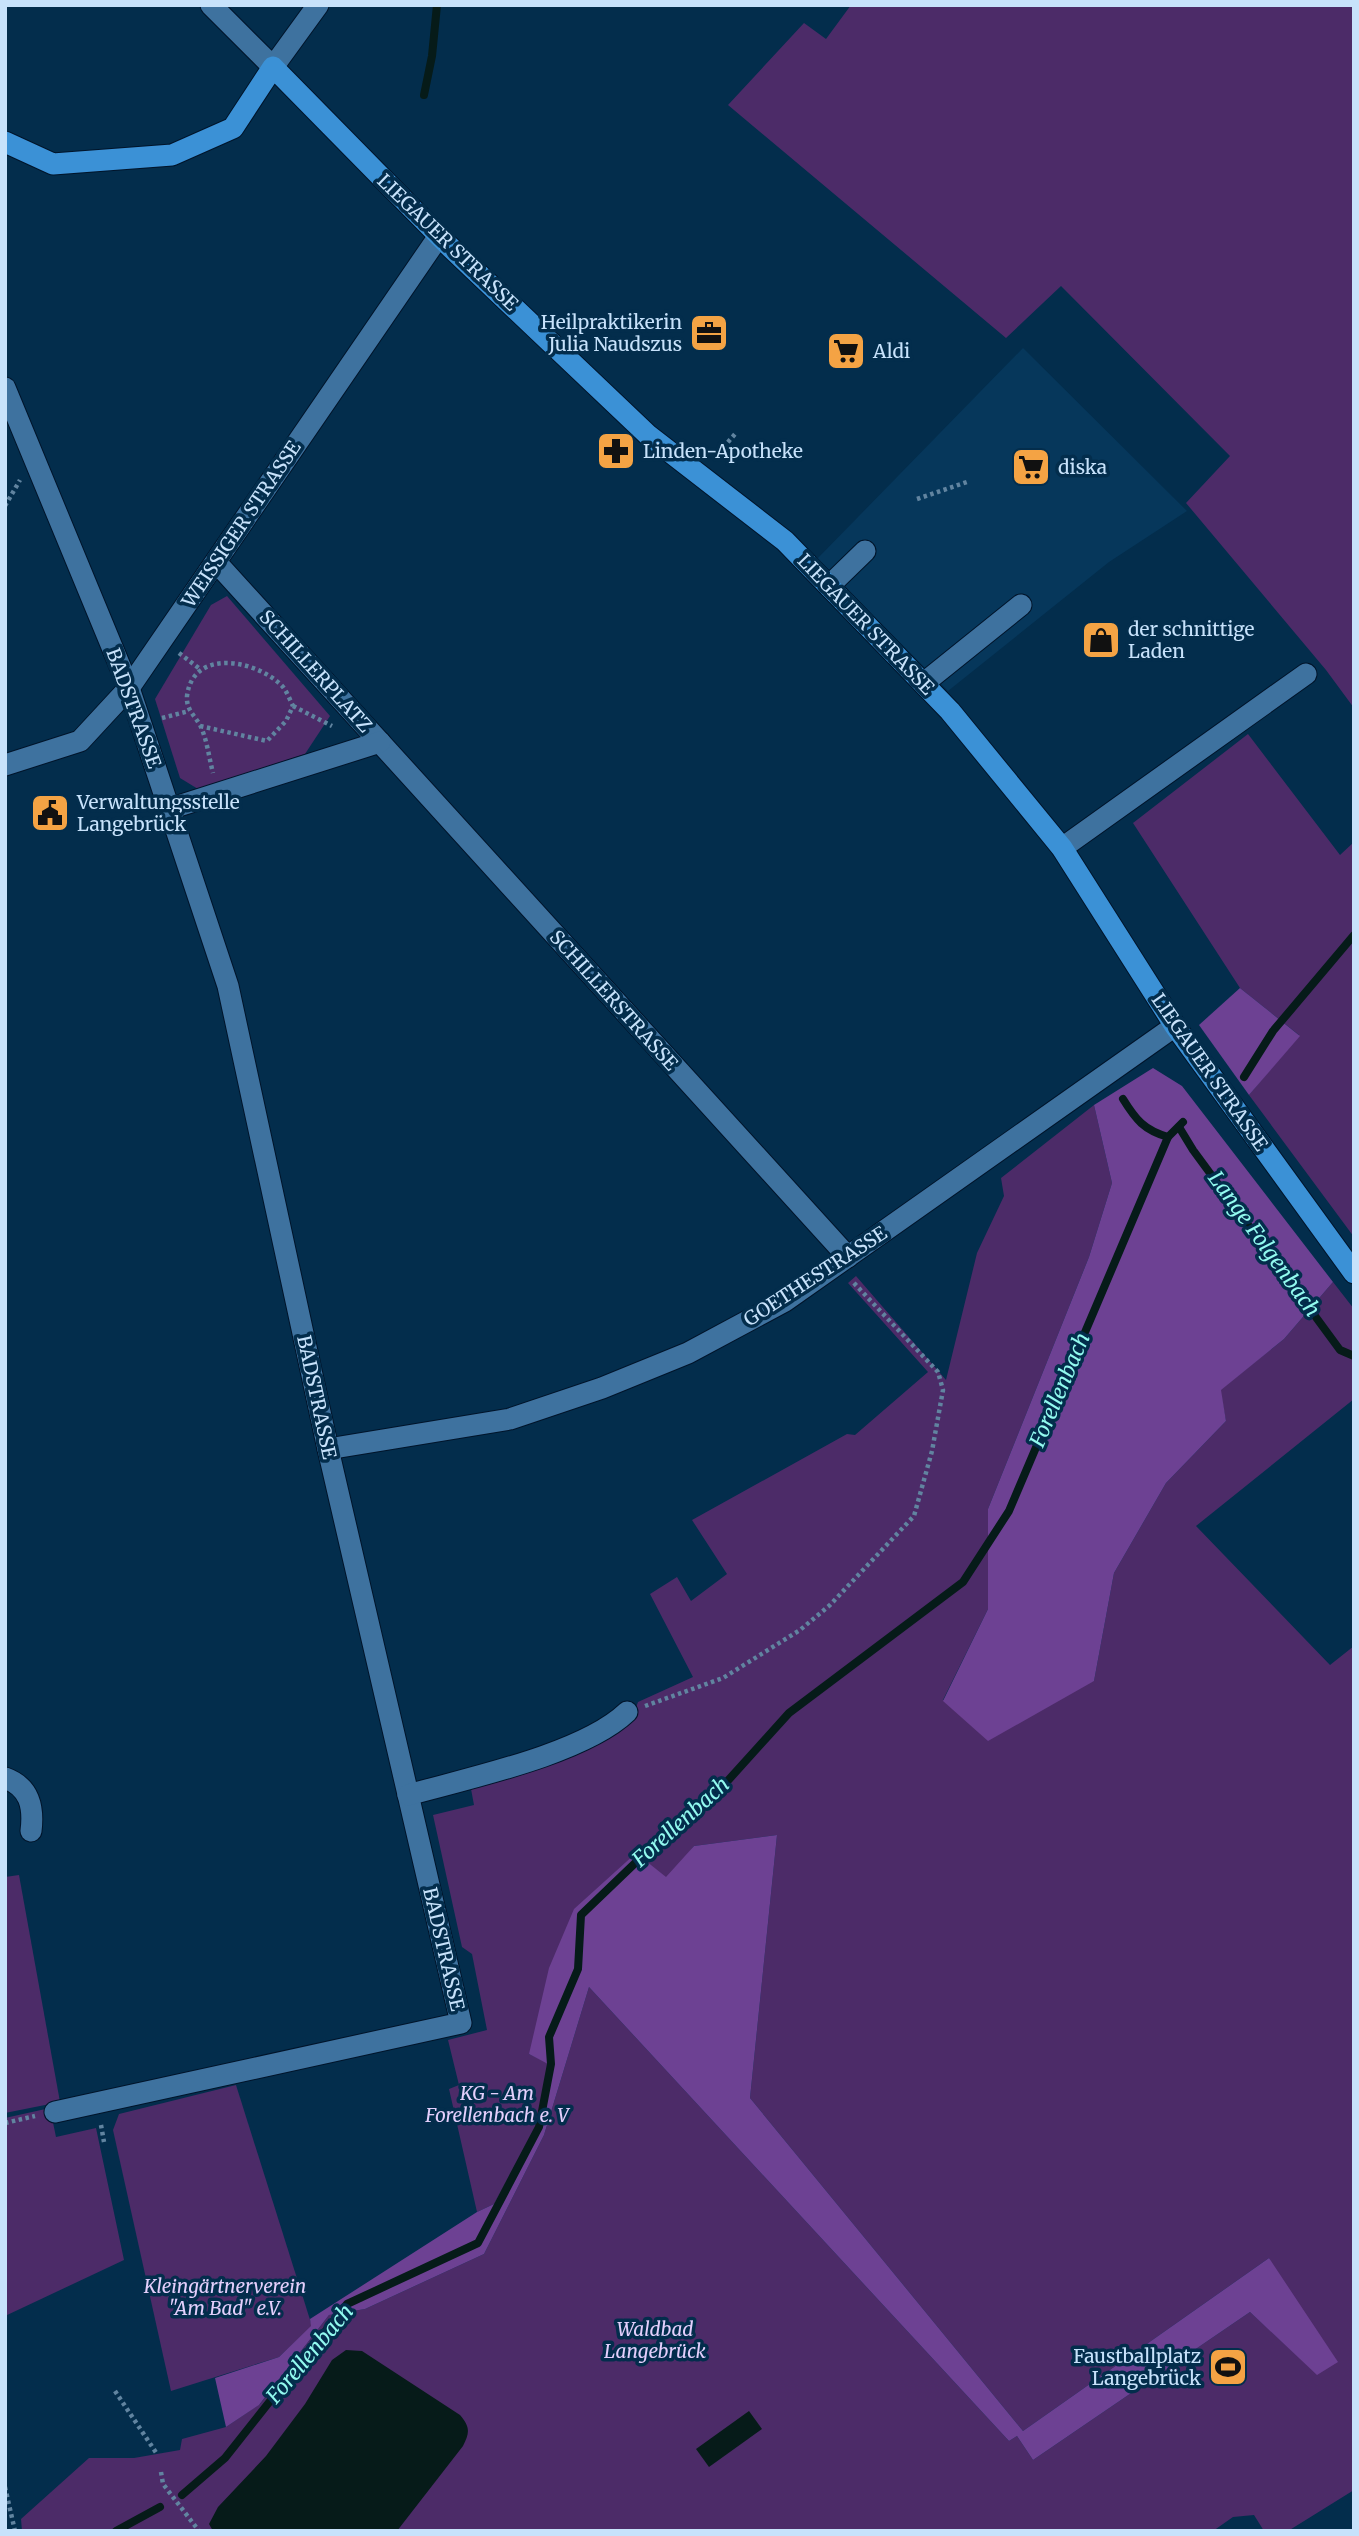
<svg xmlns="http://www.w3.org/2000/svg" width="1359" height="2536" font-family="Merriweather,serif">
  <style>
    .built { fill: #06375b }
    .green { fill: #4c2b68 }
    .forest { fill: #6d4193 }
    .water { fill: #061b19 }
    .lines { fill: none; stroke-linecap: round; stroke-linejoin: round }
    .stream { stroke: #061b19; stroke-width: 8 }
    .minor-casing { stroke: #00142a; stroke-width: 23 }
    .major-casing { stroke: #00142a; stroke-width: 23 }
    .path { stroke: #6184a0; stroke-width: 4.5; stroke-dasharray: 3.5 3.5; stroke-linecap: butt }
    .minor { stroke: #3e729f; stroke-width: 21 }
    .major { stroke: #3b91d6; stroke-width: 21 }
    .labels { text-anchor: middle; stroke-width: 7; stroke-linejoin: round; paint-order: stroke }
    .street-label { font-size: 19px; fill: #c7e2fb; stroke: #032d4c }
    .poi-label { font-size: 19px; fill: #c7e2fb; stroke: #032d4c; text-anchor: start }
    .park-label { font-size: 19px; font-style: italic; fill: #e4cffc; stroke: #032d4c }
    .water-label { font-size: 21px; font-style: italic; fill: #92faef; stroke: #032d4c }
  </style>
  <rect width="100%" height="100%" fill="#032d4c"/>
  <!-- built -->
  <path class="built" d="M 1023,348 L 1187,511 L 1109,562 L 948,691 L 817,559 Z"/>
  <!-- green -->
  <g class="green">
    <path d="M 851,5 L 1354,5 L 1354,708 L 1326,670 L 1186,503 L 1230,456 L 1061,286 L 1006,338 L 728,105 L 804,23 L 826,39 Z"/>
    <path d="M 227,596 L 330,716 L 305,754 L 198,789 L 180,778 L 155,699 L 211,605 Z"/>
    <path d="M 1248,734 L 1340,855 L 1354,842 L 1354,1237 L 1249,1095 L 1299,1035 L 1240,988 L 1133,823 Z"/>
    <path d="M 1094,1105 L 1112,1183 L 1089,1257 L 988,1509 L 988,1609 L 943,1700 L 1094,1681 L 1114,1573 L 1166,1483 L 1226,1421 L 1220,1390 L 1284,1339 L 1333,1282 L 1354,1309 L 1354,1399 L 1196,1526 L 1330,1665 L 1354,1646 L 1354,2490 L 1288,2531 L 1264,2531 L 1254,2515 L 1233,2517 L 1213,2531 L 22,2531 L 21,2519 L 89,2458 L 134,2458 L 180,2450 L 182,2439 L 226,2427 L 260,2404 L 329,2315 L 365,2309 L 484,2254 L 544,2135 L 589,1987 L 1009,2441 L 1017,2436 L 1033,2460 L 1250,2312 L 1317,2374 L 1269,2258 L 1023,2431 L 750,2098 L 777,1835 L 694,1846 L 529,2054 L 548,2063 L 537,2125 L 494,2204 L 477,2212 L 449,2089 L 459,2085 L 448,2040 L 487,2030 L 472,1954 L 462,1947 L 433,1815 L 474,1805 L 471,1789 L 575,1751 L 631,1722 L 638,1702 L 693,1677 L 650,1594 L 677,1577 L 691,1601 L 727,1574 L 692,1520 L 847,1434 L 855,1435 L 928,1372 L 848,1283 L 856,1276 L 946,1380 L 977,1253 L 1004,1196 L 1001,1178 Z"/>
    <path d="M 19,1875 L 60,2102 L 5,2113 L 5,1877 Z"/>
    <path d="M 236,2085 L 312,2326 L 279,2357 L 171,2391 L 113,2130 L 119,2114 Z"/>
    <path d="M 50,2108 L 56,2137 L 96,2128 L 124,2260 L 5,2316 L 5,2118 Z"/>
  </g>
  <!-- forest -->
  <g class="forest">
    <path d="M 1240,988 L 1300,1036 L 1249,1095 L 1199,1025 Z"/>
    <path d="M 1153,1068 L 1182,1086 L 1333,1282 L 1284,1339 L 1221,1390 L 1226,1421 L 1166,1483 L 1114,1573 L 1094,1681 L 988,1741 L 943,1701 L 988,1609 L 988,1509 L 1089,1257 L 1112,1183 L 1094,1105 Z"/>
    <path d="M 777,1835 L 750,2098 L 1023,2431 L 1269,2258 L 1338,2362 L 1317,2375 L 1250,2312 L 1033,2460 L 1017,2436 L 1009,2441 L 589,1987 L 544,2135 L 484,2254 L 365,2309 L 329,2315 L 259,2405 L 226,2427 L 215,2378 L 279,2357 L 311,2326 L 310,2319 L 477,2212 L 494,2204 L 537,2125 L 548,2064 L 529,2054 L 549,1968 L 574,1909 L 636,1853 L 666,1877 L 694,1846 Z"/>
  </g>
  <!-- water -->
  <g class="water">
    <path d="M 346,2350 L 362,2351 L 460,2415 C 470,2427 470,2432 463,2446 L 397,2531 L 213,2531 L 209,2524 L 218,2507 L 266,2456 L 305,2404 L 332,2360 Z"/>
    <path d="M 749,2411 L 762,2429 L 709,2467 L 696,2449 Z"/>
  </g>
  <g class="lines">
    <!-- stream -->
    <g class="stream">
      <path d="M 424,95 L 432,56 L 437,5"/>
      <path d="M 1244,1077 L 1273,1031 L 1354,935"/>
      <path d="M 1123,1099 C 1136,1120 1144,1130 1168,1137"/>
      <path d="M 1179,1127 L 1193,1150 L 1340,1350 L 1354,1356"/>
      <path d="M 182,2495 L 225,2458 L 347,2304 L 478,2243 L 539,2127 L 551,2064 L 549,2037 L 578,1969 L 581,1915 L 679,1821 L 723,1786 L 789,1713 L 963,1582 L 1009,1511 L 1168,1137 L 1183,1122"/>
      <path d="M 116,2531 L 160,2507"/>
    </g>
    <defs>
      <g id="minor">
        <path d="M 211,5 L 273,67 L 318,5"/>
        <path d="M 5,388 L 129,688 L 228,986 L 328,1449 L 461,2023 L 55,2112"/>
        <path d="M 216,562 L 848,1257"/>
        <path d="M 829,586 L 865,551"/>
        <path d="M 924,683 L 1021,605"/>
        <path d="M 5,765 L 80,741 L 129,688 L 439,236"/>
        <path d="M 169,809 L 380,742"/>
        <path d="M 1062,848 L 1306,674"/>
        <path d="M 328,1449 L 510,1419 L 602,1388 L 688,1353 L 785,1301 L 1175,1026"/>
        <path d="M 5,1778 C 30,1787 34,1807 31,1831"/>
        <path d="M 408,1795 C 469,1778 583,1754 627,1712"/>
      </g>
      <path id="major" d="M 5,142 L 53,164 L 172,155 L 233,128 L 273,67 L 448,245 L 648,435 L 785,541 L 950,711 L 1062,848 L 1175,1026 L 1354,1273"/>
    </defs>
    <!-- minor casing -->
    <use href="#minor" class="minor-casing"/>
    <!-- major casing -->
    <use href="#major" class="major-casing"/>
    <!-- path -->
    <g class="path">
      <path d="M 714,458 L 736,433"/>
      <path d="M 917,499 L 970,481"/>
      <path d="M 5,506 L 20,480"/>
      <path d="M 179,653 L 200,669"/>
      <path d="M 293,706 L 332,726"/>
      <path d="M 162,718 L 189,711"/>
      <path d="M 200,726 L 267,741 L 286,721 L 293,706 C 290,700 287,692 283,687 C 258,660 193,647 187,696 C 186,709 194,715 200,725 C 207,739 209,758 213,773"/>
      <path d="M 645,1706 L 723,1678 L 800,1630 L 830,1605 L 914,1516 L 932,1451 L 943,1390 L 938,1372 L 852,1281"/>
      <path d="M 5,2123 L 35,2116"/>
      <path d="M 101,2125 L 104,2142"/>
      <path d="M 115,2391 L 157,2454"/>
      <path d="M 161,2472 L 163,2484 L 199,2531"/>
      <path d="M 5,2487 L 15,2531"/>
    </g>
    <!-- minor -->
    <use href="#minor" class="minor"/>
    <!-- major -->
    <use href="#major" class="major"/>
  </g>
  <!-- icons -->
  <defs>
    <symbol id="office-square" viewBox="-11 -11 22 22"><rect x="-9" y="-9" width="18" height="18" rx="4" fill="#f4a344" stroke="#032d4c"/><path d="M-6-3h4V-5.5h4V-3h4V5H-6ZM-1-4.5V-3h2v-1.5ZM-6 0V1H6V0Z" fill="#111"/></symbol>
    <symbol id="supermarket-square" viewBox="-11 -11 22 22"><rect x="-9" y="-9" width="18" height="18" rx="4" fill="#f4a344" stroke="#032d4c"/><path d="M-6-5.5h2.5l.6 2H6L4.5 2H-2.5L-4.4-4H-6ZM-1.5 3.2a1.3 1.3 0 1 0 .1 0ZM3 3.2a1.3 1.3 0 1 0 .1 0Z" fill="#111"/></symbol>
    <symbol id="pharmacy-square" viewBox="-11 -11 22 22"><rect x="-9" y="-9" width="18" height="18" rx="4" fill="#f4a344" stroke="#032d4c"/><path d="M-2-6h4v4h4v4h-4v4h-4v-4h-4v-4h4Z" fill="#111"/></symbol>
    <symbol id="shop-square" viewBox="-11 -11 22 22"><rect x="-9" y="-9" width="18" height="18" rx="4" fill="#f4a344" stroke="#032d4c"/><path d="M-5-2.5h2.3a2.7 3.5 0 0 1 5.4 0H5L5.5 6h-11ZM-1.5-2.5h3a1.5 2.3 0 0 0-3 0Z" fill="#111"/></symbol>
    <symbol id="civic-square" viewBox="-11 -11 22 22"><rect x="-9" y="-9" width="18" height="18" rx="4" fill="#f4a344" stroke="#032d4c"/><path d="M-.6-6.5H3V-4.5H.6V-3L4-1V1h2V6H-6V1h2V-1L-.6-3ZM-1.2 2.5V6h2.4V2.5Z" fill="#111"/></symbol>
    <symbol id="stadium-square" viewBox="-11 -11 22 22"><rect x="-9" y="-9" width="18" height="18" rx="4" fill="#f4a344" stroke="#032d4c"/><path d="M0-5a6.5 5 0 1 0 0 10a6.5 5 0 1 0 0-10ZM-3.5-1.8h7v3.6h-7Z" fill="#111"/></symbol>
  </defs>
  <g fill-rule="evenodd">
    <use href="#office-square" x="687" y="311" width="44" height="44"/>
    <use href="#supermarket-square" x="824" y="329" width="44" height="44"/>
    <use href="#pharmacy-square" x="594" y="429" width="44" height="44"/>
    <use href="#supermarket-square" x="1009" y="445" width="44" height="44"/>
    <use href="#shop-square" x="1079" y="618" width="44" height="44"/>
    <use href="#civic-square" x="28" y="791" width="44" height="44"/>
    <use href="#stadium-square" x="1206" y="2345" width="44" height="44"/>
  </g>
  <g class="labels">
    <!-- street labels -->
    <g class="street-label">
      <text transform="translate(448 242) rotate(44)" y="7">LIEGAUER STRASSE</text>
      <text transform="translate(241 524) rotate(-56)" y="7">WEISSIGER STRASSE</text>
      <text transform="translate(866 624) rotate(46)" y="7">LIEGAUER STRASSE</text>
      <text transform="translate(316 671) rotate(48)" y="7">SCHILLERPLATZ</text>
      <text transform="translate(134 708) rotate(70)" y="7">BADSTRASSE</text>
      <text transform="translate(614 1000) rotate(48)" y="7">SCHILLERSTRASSE</text>
      <text transform="translate(1210 1072) rotate(55)" y="7">LIEGAUER STRASSE</text>
      <text transform="translate(815 1276) rotate(-33)" y="7">GOETHESTRASSE</text>
      <text transform="translate(317 1397) rotate(78)" y="7">BADSTRASSE</text>
      <text transform="translate(444 1949) rotate(77)" y="7">BADSTRASSE</text>
    </g>
    <!-- poi labels -->
    <g class="poi-label">
      <text x="682" y="329" text-anchor="end">Heilpraktikerin<tspan x="682" dy="22">Julia Naudszus</tspan></text>
      <text x="873" y="358">Aldi</text>
      <text x="643" y="458">Linden-Apotheke</text>
      <text x="1058" y="474">diska</text>
      <text x="1128" y="636">der schnittige<tspan x="1128" dy="22">Laden</tspan></text>
      <text x="77" y="809">Verwaltungsstelle<tspan x="77" dy="22">Langebrück</tspan></text>
      <text x="1201" y="2363" text-anchor="end">Faustballplatz<tspan x="1201" dy="22">Langebrück</tspan></text>
    </g>
    <!-- park labels -->
    <g class="park-label">
      <text x="497" y="2100">KG - Am<tspan x="497" dy="22">Forellenbach e. V</tspan></text>
      <text x="225" y="2293">Kleingärtnerverein<tspan x="225" dy="22">"Am Bad" e.V.</tspan></text>
      <text x="655" y="2336">Waldbad<tspan x="655" dy="22">Langebrück</tspan></text>
    </g>
    <!-- water labels -->
    <g class="water-label">
      <text transform="translate(1264 1244) rotate(54)" y="7">Lange Folgenbach</text>
      <text transform="translate(1060 1390) rotate(-67)" y="7">Forellenbach</text>
      <text transform="translate(681 1822) rotate(-42)" y="7">Forellenbach</text>
      <text transform="translate(310 2354) rotate(-50)" y="7">Forellenbach</text>
    </g>
  </g>
  <!-- border -->
  <rect width="1359" height="2536" fill="none" stroke="#c7e2fb" stroke-width="14"/>
</svg>
